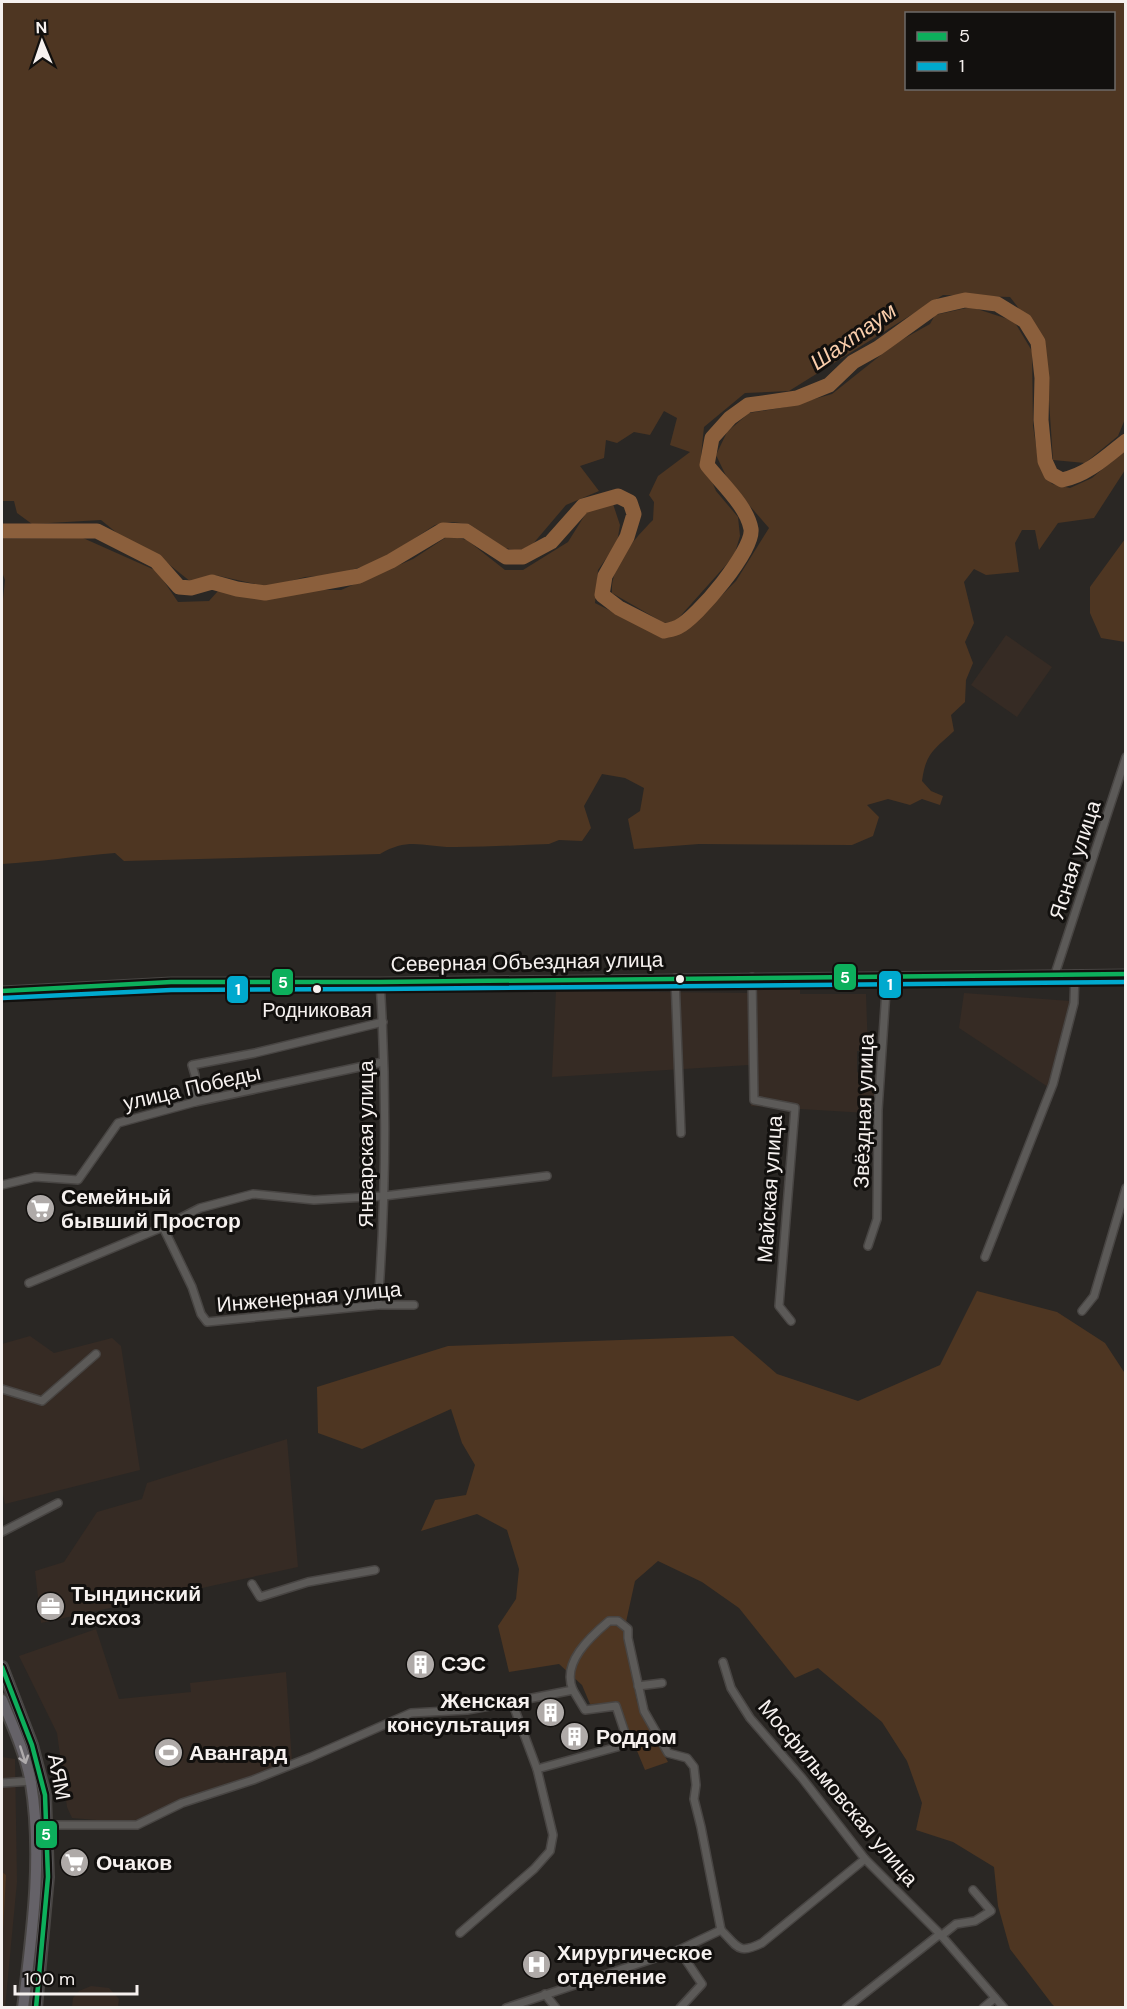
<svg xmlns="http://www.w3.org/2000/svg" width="1127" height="2009" font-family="'DM Sans',sans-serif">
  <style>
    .built { fill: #362b24 }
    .green { fill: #4e3622; fill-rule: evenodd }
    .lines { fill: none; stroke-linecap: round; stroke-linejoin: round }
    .river { stroke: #8b5f3c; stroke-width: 15 }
    .minor-casing { stroke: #484543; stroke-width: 10 }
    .tertiary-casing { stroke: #484543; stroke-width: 11 }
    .trunk-casing { stroke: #484543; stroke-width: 14 }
    .minor { stroke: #5c5a58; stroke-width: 7 }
    .tertiary { stroke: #5c5a58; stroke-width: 8 }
    .trunk { stroke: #656268; stroke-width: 10 }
    .bus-1-casing { stroke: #12100e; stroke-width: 9 }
    .bus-2-casing { stroke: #12100e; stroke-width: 9 }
    .bus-1 { stroke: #0daf5c; stroke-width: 4.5 }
    .bus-2 { stroke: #00a9ce; stroke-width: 4.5 }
    .oneway { stroke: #aeaaac }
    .bus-dot { fill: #f6f1ef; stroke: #12100e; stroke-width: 2 }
    .labels { text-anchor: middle; stroke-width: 6; stroke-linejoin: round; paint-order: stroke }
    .bus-label { font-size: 20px; fill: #f6f1ef; stroke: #12100e }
    .street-label { font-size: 21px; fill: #f6f1ef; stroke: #12100e }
    .poi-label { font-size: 21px; font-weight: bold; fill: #f6f1ef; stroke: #12100e; text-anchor: start }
    .water-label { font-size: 22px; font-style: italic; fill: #f9cdab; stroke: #12100e }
    .line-badge { stroke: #12100e; stroke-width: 2 }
    .badge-label { font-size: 16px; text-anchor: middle; font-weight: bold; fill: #fff }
  </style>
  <rect width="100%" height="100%" fill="#2a2724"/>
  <!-- built -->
  <g class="built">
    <path d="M 1006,635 L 1052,667 L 1017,717 L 971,685 Z"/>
    <path d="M 800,988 L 800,994 L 866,994 L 868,1051 L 857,1051 L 857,1072 L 874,1080 L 874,1105 L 867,1113 L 751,1106 L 749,1065 L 552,1077 L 556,991 L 756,993 L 757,989 Z"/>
    <path d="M 964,993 L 1070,1001 L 1048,1087 L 959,1028 Z"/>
    <path d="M 30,1336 L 54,1353 L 112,1338 L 121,1346 L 140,1470 L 5,1504 L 2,1490 L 2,1344 Z"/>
    <path d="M 287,1439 L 298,1567 L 41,1623 L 35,1571 L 64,1562 L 97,1512 L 142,1499 L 147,1483 Z"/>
    <path d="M 96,1629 L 119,1699 L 191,1692 L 190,1683 L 286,1672 L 292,1762 L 181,1801 L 132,1823 L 72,1818 L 67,1807 L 57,1733 L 19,1656 Z"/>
    <path d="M 2,1757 L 15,1759 L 17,1882 L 5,2008 L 2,2007 Z"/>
    <path d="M 91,1986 L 109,1988 L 119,1999 L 118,2007 L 72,2007 L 73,1998 L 79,1991 Z"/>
  </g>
  <!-- green -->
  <g class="green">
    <path d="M 2,2 L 1125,2 L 1125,419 L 1118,436 L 1085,463 L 1053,460 L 1045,342 L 1010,297 L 943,295 L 789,391 L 745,393 L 704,427 L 701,456 L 716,491 L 738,517 L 740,536 L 734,556 L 675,622 L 664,623 L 612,593 C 610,566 635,538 653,520 L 654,502 L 649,495 L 658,476 L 690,452 L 670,445 L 677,418 L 664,411 L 650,435 L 634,432 L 617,443 L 606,440 L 604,458 L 580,466 L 599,491 L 566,505 L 532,545 L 519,551 L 505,548 L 469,524 L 452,522 L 435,525 L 378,562 L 334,575 L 305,577 L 268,587 L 215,575 L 191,582 L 156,554 L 123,538 L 101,520 L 32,524 L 17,513 L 14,501 L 2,501 ZM 906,14 L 1114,14 L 1114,88 L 906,88 Z"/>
    <path d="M 971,307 L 1014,321 L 1032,351 L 1033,426 L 1039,465 L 1052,484 L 1070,488 L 1092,478 L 1125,450 L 1125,470 L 1094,518 L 1058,523 L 1039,550 L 1035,530 L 1022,530 L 1015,543 L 1019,572 L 986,575 L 974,569 L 964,582 L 974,623 L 965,642 L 973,663 L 966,680 L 965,702 L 951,715 L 954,731 C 934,750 926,752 922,781 L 931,791 L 943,796 L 940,805 L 922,799 L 910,805 L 888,799 L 867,805 L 879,817 L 873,836 L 852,845 L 699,844 L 634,849 L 628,819 L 640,811 L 644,788 L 625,778 L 602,774 L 584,806 L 591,828 L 582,841 L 559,840 L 549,844 C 518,845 487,847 456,847 C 425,848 410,836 380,854 L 124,861 L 115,853 C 77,856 39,862 2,864 L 2,609 L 5,580 L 2,572 L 3,539 L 83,538 L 157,571 L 178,602 L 209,601 L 218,591 L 251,597 L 312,590 L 341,590 L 413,559 L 448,536 L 467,540 L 505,570 L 523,570 L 568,542 L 588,510 L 613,504 L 620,525 L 617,543 L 598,570 L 595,603 L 663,637 L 694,623 L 736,581 L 769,528 L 729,482 L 716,455 L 727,432 L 749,413 L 786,407 L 832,394 L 896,343 L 930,324 L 935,315 Z"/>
    <path d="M 1125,539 L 1125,642 L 1101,638 L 1090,613 L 1090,587 Z"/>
    <path d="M 977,1291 L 1057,1312 L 1105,1343 L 1126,1375 L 1125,2007 L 1056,2008 L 1052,2004 L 1010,1949 L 998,1906 L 994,1867 L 953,1842 L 916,1830 L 922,1803 L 907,1761 L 882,1722 L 818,1668 L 795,1678 L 739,1608 L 702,1582 L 658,1561 L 635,1581 L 624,1631 L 637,1702 L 668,1762 L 645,1770 L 617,1703 L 590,1704 L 582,1685 L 559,1664 L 509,1672 L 498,1626 L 516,1599 L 519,1569 L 507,1530 L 477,1514 L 421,1531 L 435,1500 L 466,1495 L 475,1465 L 462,1443 L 451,1409 L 362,1449 L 318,1433 L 317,1387 L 448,1346 L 733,1336 L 777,1374 L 858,1401 L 940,1365 Z"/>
    <path d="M 2,1872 L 6,1875 L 2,1951 Z"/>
  </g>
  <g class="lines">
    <!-- river -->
    <path class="river" d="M 2,531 L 97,531 L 156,561 L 179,587 L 191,588 L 212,582 L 237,589 L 265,593 L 359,576 L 391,561 L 443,530 L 466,531 L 506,557 L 523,557 L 551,542 L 583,506 L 618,496 L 630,502 L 634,514 L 627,537 L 605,576 L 602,595 L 619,608 L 664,631 C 668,630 674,629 678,627 C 697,618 754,550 751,529 C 747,506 721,483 707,465 L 712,438 L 730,418 L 748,405 L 797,398 L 829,385 L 853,362 L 878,348 L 935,307 L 965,300 L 997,304 L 1025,321 L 1038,342 L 1042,378 L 1041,420 L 1045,461 L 1051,474 L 1062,480 C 1087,475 1106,457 1126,441"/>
    <defs>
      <g id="minor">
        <path d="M 1055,974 L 1126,757"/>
        <path d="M 752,977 L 754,1100 L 795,1108 L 779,1306 L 791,1321"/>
        <path d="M 675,978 L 681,1133"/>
        <path d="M 195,1102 L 195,1075 L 192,1065 L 255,1053 L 383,1022"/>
        <path d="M 2,1185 L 35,1177 L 78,1180 L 118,1123 L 195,1102 L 383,1062"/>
        <path d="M 163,1227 L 192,1287 L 201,1314 L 207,1322 L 378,1305 L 414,1305"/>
        <path d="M 868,1246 L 877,1219 L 878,1110 L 887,976"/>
        <path d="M 985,1257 L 1053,1084 L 1074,1003 L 1075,974"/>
        <path d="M 29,1283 L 163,1227 L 200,1208 L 253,1194 L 314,1200 L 384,1196 L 547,1176"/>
        <path d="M 378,1305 C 386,1198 387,1089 380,982"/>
        <path d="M 1082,1311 L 1094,1296 L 1126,1188"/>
        <path d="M 2,1389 L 42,1401 L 96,1354"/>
        <path d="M 2,1532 L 58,1503"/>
        <path d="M 252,1584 L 260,1597 L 308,1582 L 375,1570"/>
        <path d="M 723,1662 L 731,1688 L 750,1718 L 802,1778 L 865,1859 L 940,1934 L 1004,2008"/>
        <path d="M 638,1686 L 662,1683"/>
        <path d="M 573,1690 C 561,1663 590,1637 609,1621 L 618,1621 L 628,1629 L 628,1638 L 644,1711 L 668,1753 L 687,1758 L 694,1767 L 696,1785 L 694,1799 L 701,1827 L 721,1930"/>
        <path d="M 512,1702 L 573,1690 L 585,1710 L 616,1706 L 627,1739 L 617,1747 L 537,1769"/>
        <path d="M 2,1783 L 31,1781"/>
        <path d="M 47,1825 L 137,1825 L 182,1803 L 253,1780 L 311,1757 L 411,1713 L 467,1710 L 512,1702 L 537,1769 L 553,1835 L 550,1851 L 534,1869 L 460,1933"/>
        <path d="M 721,1930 C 738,1947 738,1955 762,1943 L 865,1859"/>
        <path d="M 941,1936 L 956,1924 L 975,1921 L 991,1911 L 973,1890"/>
        <path d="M 679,1950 L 702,1984 L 680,2008"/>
        <path d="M 545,1994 L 556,2008"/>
        <path d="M 506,2008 L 679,1950 L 721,1930"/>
        <path d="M 846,2008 L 940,1934"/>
        <path d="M 983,2008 L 995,1998"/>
      </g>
      <path id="tertiary" d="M 2,991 L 171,982 L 380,982 L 1126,974"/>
      <g id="trunk">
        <path d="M 2,1667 L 32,1745 L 45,1795 L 48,1877 L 36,2008"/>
        <path d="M 2,1700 C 13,1726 26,1755 31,1783 C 43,1857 32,1934 23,2008"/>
      </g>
    </defs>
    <!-- minor casing -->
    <use href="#minor" class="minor-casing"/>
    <!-- tertiary casing -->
    <use href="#tertiary" class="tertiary-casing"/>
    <!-- trunk casing -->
    <use href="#trunk" class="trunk-casing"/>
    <!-- minor -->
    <use href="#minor" class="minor"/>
    <!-- tertiary -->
    <use href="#tertiary" class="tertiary"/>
    <!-- trunk -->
    <use href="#trunk" class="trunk"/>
    <defs>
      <g id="bus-1">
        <path d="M 2,991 L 171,982 L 380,982 L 1126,974"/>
        <path d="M 2,1667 L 32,1745 L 45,1795 L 48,1877 L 36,2008"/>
      </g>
      <path id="bus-2" d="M 2,998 L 171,990 L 380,989 L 1126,982"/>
    </defs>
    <!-- bus-1 casing -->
    <use href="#bus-1" class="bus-1-casing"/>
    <!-- bus-2 casing -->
    <use href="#bus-2" class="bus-2-casing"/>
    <!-- bus-1 -->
    <use href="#bus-1" class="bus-1"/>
    <!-- bus-2 -->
    <use href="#bus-2" class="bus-2"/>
  </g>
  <!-- one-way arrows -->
  <defs><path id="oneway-shaft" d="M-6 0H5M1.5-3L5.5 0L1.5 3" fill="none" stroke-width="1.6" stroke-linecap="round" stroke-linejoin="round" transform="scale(1.5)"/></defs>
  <use class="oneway" href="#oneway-shaft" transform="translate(23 1755) rotate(72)"/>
  <!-- icons -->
  <defs>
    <symbol id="supermarket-disc" viewBox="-11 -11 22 22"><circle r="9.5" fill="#afaaa8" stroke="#12100e"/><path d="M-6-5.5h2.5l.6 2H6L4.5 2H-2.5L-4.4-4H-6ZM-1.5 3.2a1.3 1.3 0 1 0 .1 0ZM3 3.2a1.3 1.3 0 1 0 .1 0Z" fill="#fff"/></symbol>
    <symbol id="office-disc" viewBox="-11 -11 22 22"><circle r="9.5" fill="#afaaa8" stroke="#12100e"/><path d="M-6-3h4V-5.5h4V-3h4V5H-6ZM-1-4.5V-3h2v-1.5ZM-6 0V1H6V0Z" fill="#fff"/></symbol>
    <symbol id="building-disc" viewBox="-11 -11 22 22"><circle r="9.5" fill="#afaaa8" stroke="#12100e"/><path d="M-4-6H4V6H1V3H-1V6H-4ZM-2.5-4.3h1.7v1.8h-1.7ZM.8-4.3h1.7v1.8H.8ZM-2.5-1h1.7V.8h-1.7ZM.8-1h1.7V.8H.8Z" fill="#fff"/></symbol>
    <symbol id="stadium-disc" viewBox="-11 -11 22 22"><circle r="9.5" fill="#afaaa8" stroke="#12100e"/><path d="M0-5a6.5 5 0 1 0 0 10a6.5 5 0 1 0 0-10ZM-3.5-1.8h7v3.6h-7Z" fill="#fff"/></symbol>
    <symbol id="hospital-disc" viewBox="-11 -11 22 22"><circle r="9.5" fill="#afaaa8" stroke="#12100e"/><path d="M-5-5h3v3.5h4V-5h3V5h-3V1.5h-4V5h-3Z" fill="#fff"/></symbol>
  </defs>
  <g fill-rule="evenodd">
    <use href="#supermarket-disc" x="24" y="1192" width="33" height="33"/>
    <use href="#office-disc" x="34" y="1590" width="33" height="33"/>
    <use href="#building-disc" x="404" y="1648" width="33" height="33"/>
    <use href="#building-disc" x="534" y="1696" width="33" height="33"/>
    <use href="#building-disc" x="558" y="1720" width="33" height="33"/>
    <use href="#stadium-disc" x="152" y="1736" width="33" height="33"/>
    <use href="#supermarket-disc" x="58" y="1846" width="33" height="33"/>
    <use href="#hospital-disc" x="520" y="1948" width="33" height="33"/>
  </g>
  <!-- markers -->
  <g class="bus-dot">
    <circle cx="680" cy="979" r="5"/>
    <circle cx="317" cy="989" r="5"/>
  </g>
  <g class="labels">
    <!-- bus labels -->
    <g class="bus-label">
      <text x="317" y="1017">Родниковая</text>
    </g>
    <!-- street labels -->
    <g class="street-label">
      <text transform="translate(1075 860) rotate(-72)" y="7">Ясная улица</text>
      <text transform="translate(527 962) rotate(-1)" y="7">Северная Объездная улица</text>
      <text transform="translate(192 1088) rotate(-13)" y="7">улица Победы</text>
      <text transform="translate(864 1111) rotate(-88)" y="7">Звёздная улица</text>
      <text transform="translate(366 1144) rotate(-90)" y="7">Январская улица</text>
      <text transform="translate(770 1189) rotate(-86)" y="7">Майская улица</text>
      <text transform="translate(309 1297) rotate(-5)" y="7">Инженерная улица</text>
      <text transform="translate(59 1777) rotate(79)" y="7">АЯМ</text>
      <text transform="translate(838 1793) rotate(50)" y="7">Мосфильмовская улица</text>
    </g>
    <!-- poi labels -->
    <g class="poi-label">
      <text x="61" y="1204">Семейный<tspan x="61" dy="24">бывший Простор</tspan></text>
      <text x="71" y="1601">Тындинский<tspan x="71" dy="24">лесхоз</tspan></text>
      <text x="441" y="1671">СЭС</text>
      <text x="530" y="1708" text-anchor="end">Женская<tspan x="530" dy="24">консультация</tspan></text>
      <text x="596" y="1744">Роддом</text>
      <text x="189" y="1760">Авангард</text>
      <text x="96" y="1870">Очаков</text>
      <text x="557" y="1960">Хирургическое<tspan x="557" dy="24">отделение</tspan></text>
    </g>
    <!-- water labels -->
    <g class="water-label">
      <text transform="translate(853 336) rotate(-35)" y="8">Шахтаум</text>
    </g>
  </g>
  <g class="line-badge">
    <rect x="833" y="963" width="24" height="28" rx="6" fill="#0daf5c"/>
    <rect x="271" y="968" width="23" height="28" rx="6" fill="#0daf5c"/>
    <rect x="878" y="970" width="24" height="29" rx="6" fill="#00a9ce"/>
    <rect x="226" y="975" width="23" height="29" rx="6" fill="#00a9ce"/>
    <rect x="35" y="1820" width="23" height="29" rx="6" fill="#0daf5c"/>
  </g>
  <g class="badge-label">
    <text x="845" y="983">5</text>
    <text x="283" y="988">5</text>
    <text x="890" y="990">1</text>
    <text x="238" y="995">1</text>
    <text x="46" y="1840">5</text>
  </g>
  <!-- border -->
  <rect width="1127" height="2009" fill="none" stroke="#f6f1ef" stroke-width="6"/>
  <!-- legend -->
  <rect x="905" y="12" width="210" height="78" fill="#12100e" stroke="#6d6a68" stroke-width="1.5"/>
  <rect x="917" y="32" width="30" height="9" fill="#0daf5c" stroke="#6d6a68" stroke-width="1.5"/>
  <text x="959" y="42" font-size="18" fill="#f6f1ef">5</text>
  <rect x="917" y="62" width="30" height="9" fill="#00a9ce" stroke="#6d6a68" stroke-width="1.5"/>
  <text x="959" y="72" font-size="18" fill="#f6f1ef">1</text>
  <!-- north arrow -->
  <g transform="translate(42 42) rotate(358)" stroke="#12100e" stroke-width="4.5" paint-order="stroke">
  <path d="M0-4.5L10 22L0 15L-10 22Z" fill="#f6f1ef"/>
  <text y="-9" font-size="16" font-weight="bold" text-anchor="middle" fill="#f6f1ef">N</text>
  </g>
  <!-- scale -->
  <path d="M15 1985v9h122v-9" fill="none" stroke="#f6f1ef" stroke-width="3"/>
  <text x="24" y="1985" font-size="18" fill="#f6f1ef" stroke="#12100e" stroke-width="4.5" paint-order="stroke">100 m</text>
</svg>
